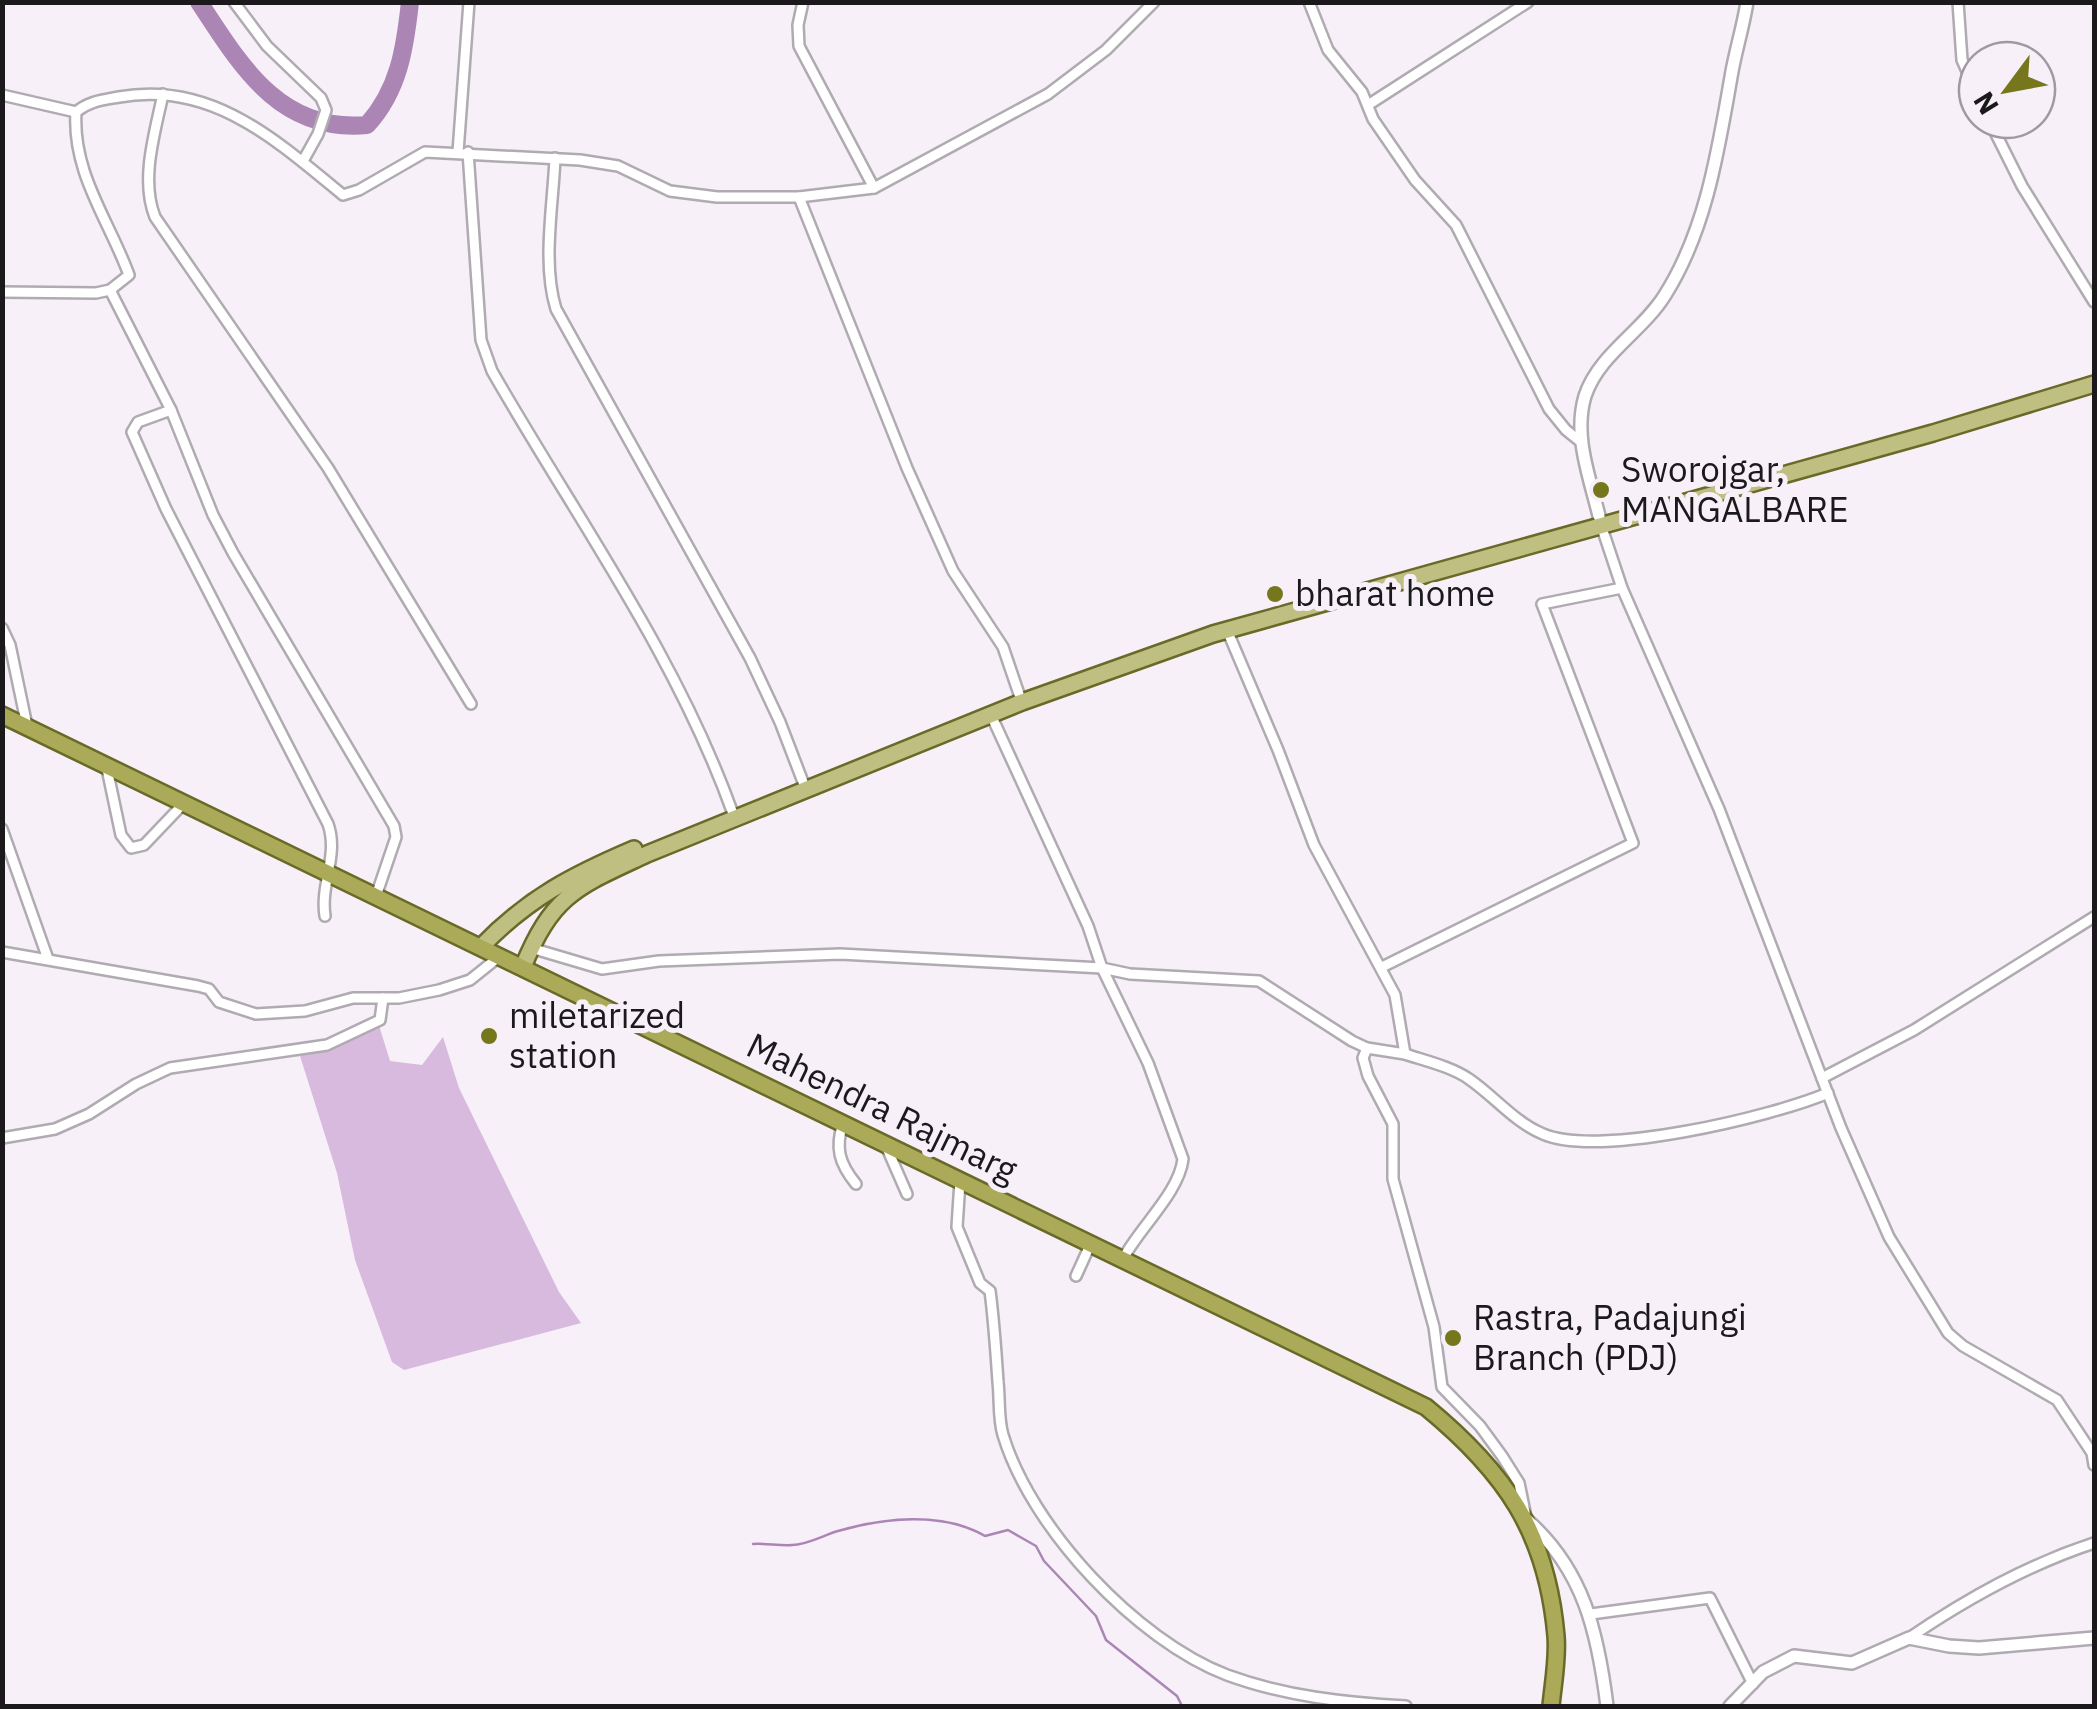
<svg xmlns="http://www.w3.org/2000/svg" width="2097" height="1709" font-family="'IBM Plex Sans',sans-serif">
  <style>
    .green { fill: #d7bade }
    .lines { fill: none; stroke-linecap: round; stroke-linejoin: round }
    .stream { stroke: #ab86b5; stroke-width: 2.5 }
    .river { stroke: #ab86b5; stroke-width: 18 }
    .minor-casing { stroke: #b0aab1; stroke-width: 14 }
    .tertiary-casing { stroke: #b0aab1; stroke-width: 16 }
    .primary-casing { stroke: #6a6a28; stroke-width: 20 }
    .trunk-casing { stroke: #6a6a28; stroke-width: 20 }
    .minor { stroke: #fff; stroke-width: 9 }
    .tertiary { stroke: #fff; stroke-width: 11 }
    .primary { stroke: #bfbf82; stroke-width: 15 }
    .trunk { stroke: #aaaa58; stroke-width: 15 }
    .poi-dot { fill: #76761c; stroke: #f7f0f9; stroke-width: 4 }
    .labels { text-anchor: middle; stroke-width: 10; stroke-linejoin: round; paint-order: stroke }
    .poi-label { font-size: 35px; fill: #1b191c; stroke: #f7f0f9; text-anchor: start }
    .street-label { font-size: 35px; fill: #1b191c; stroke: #f7f0f9 }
  </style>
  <rect width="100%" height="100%" fill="#f7f0f9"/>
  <!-- green -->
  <path class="green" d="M 377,1019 L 390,1061 L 422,1065 L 443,1037 L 459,1088 L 559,1292 L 581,1323 L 404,1370 L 392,1362 L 355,1260 L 337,1173 L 300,1056 Z"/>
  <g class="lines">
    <!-- stream -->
    <path class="stream" d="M 753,1544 C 766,1543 779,1546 792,1545 C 807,1545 824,1535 838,1531 C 883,1518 942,1511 985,1536 L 1008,1530 L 1036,1546 L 1044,1561 L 1096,1616 L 1106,1640 L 1177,1696 L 1182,1706"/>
    <!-- river -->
    <path class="river" d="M 199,2 C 241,66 280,133 367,125 C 399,90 405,48 410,2"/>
    <defs>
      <g id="minor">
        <path d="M 234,2 L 267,46 L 321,98 L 326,110 L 318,134 L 303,161"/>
        <path d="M 803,2 L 798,25 L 799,46 L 874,188"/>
        <path d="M 1309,2 L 1328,50 L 1362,92 L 1373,119 L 1415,180 L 1456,225 L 1549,409 L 1566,430 L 1581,442"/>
        <path d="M 1958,2 L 1962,60 L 1977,94"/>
        <path d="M 163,94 C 155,133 140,179 155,217 L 328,468 L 471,704"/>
        <path d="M 2,95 L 76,112 C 89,101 103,100 119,97 C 211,80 276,140 343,195 L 359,190 L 425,152 L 580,160 L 618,166 L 670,191 L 717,197 L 799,197 L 874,188 L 1048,94 L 1106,50 L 1154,2"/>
        <path d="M 1368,105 L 1528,2"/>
        <path d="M 1989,120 L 2022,186 L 2094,302"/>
        <path d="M 458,152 L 469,2"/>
        <path d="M 468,152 L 481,340 L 492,371 C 575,516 675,653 732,811"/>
        <path d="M 555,158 C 553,206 542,264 556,309 L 750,658 L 780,722 L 803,782"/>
        <path d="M 799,197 L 907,468 L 953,571 L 1003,647 L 1019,694"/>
        <path d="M 110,290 L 171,410 L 213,515 L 233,553 L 394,826 L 396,837 L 376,896"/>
        <path d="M 2,292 L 96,293 L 110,290 L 129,275 C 109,220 72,173 76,112"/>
        <path d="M 171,410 L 138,422 L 132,432 L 166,509 L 328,824 C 339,855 320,884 325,916"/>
        <path d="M 1601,525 L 1622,588 L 1719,809 L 1841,1128 L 1889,1237 L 1948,1333 L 1963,1346 L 2057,1400 L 2092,1453 L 2094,1465"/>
        <path d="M 2,628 L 10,645 L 27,726"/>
        <path d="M 106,764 L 121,835 L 131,848 L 144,845 L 185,802"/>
        <path d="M 2,829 L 48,959"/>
        <path d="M 531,948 L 602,969 L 659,961 L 840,954 L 1102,968 L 1088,926 L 991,715"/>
        <path d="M 2,952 L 198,986 L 209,989 L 219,1002 L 256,1014 L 305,1011 L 353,998 L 399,998 L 439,990 L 470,980 L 500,956"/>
        <path d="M 1382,967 L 1633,843 L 1542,604 L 1622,588"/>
        <path d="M 1367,1048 L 1363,1058 L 1368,1076 L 1393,1124 L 1393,1179 L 1434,1327 L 1442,1387 L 1480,1426 L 1502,1456 L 1519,1483 L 1525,1512"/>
        <path d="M 1405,1054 C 1426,1061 1452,1067 1469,1079 C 1494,1096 1514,1122 1543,1134 C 1599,1158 1771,1117 1828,1093"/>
        <path d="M 1822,1078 L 1914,1030 L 2094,917"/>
        <path d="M 843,1123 C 835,1148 839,1163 856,1184"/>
        <path d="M 2,1138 L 55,1129 L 89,1114 L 136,1084 L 170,1068 L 327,1045 L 380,1020 L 383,998"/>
        <path d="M 886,1146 L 907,1194"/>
        <path d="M 960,1181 L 957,1227 L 980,1283 L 990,1291 C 994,1321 996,1352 998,1382 C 1000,1399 998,1419 1003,1435 C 1031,1528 1136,1640 1227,1675 C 1284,1696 1346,1703 1406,1706"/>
        <path d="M 1123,1259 C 1139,1228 1179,1193 1183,1159 L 1148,1063 L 1102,968 L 1130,974 L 1259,981 L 1352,1041 L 1367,1048 L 1405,1054 L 1395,995 L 1314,845 L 1278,750 L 1227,630"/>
        <path d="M 1076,1276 L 1091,1243"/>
        <path d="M 1591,1614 L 1710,1598 L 1753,1684"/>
        <path d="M 1909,1638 C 1968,1598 2027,1565 2094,1543"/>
      </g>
      <g id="tertiary">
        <path d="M 1599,516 C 1590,478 1573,436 1585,396 C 1599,354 1642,332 1665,295 C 1706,230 1718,151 1731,77 C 1735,52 1743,28 1747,2"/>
        <path d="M 1527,1520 C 1584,1570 1598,1634 1607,1706"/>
        <path d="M 1730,1706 L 1763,1672 L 1794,1656 L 1852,1663 L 1909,1638 L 1949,1646 L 1979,1648 L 2094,1638"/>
      </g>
      <g id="primary">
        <path d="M 481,947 C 528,898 573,875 634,849"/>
        <path d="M 523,967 C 553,893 579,886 647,854 L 1022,702 L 1213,634 L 1933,433 L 2094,384"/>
      </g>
      <path id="trunk" d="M 2,715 L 1426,1407 C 1505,1472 1547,1532 1556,1636 C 1558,1659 1553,1684 1551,1706"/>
    </defs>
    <!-- minor casing -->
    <use href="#minor" class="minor-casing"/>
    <!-- tertiary casing -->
    <use href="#tertiary" class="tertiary-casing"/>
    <!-- primary casing -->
    <use href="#primary" class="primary-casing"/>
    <!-- trunk casing -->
    <use href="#trunk" class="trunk-casing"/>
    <!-- minor -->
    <use href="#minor" class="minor"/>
    <!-- tertiary -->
    <use href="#tertiary" class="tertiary"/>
    <!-- primary -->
    <use href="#primary" class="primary"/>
    <!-- trunk -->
    <use href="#trunk" class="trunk"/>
  </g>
  <!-- markers -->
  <g class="poi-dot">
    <circle cx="1601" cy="490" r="10"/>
    <circle cx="1275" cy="594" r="10"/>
    <circle cx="489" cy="1036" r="10"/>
    <circle cx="1453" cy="1338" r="10"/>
  </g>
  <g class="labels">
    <!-- poi labels -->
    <g class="poi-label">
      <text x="1621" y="482">Sworojgar,<tspan x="1621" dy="40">MANGALBARE</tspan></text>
      <text x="1295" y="606">bharat home</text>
      <text x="509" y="1028">miletarized<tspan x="509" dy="40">station</tspan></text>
      <text x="1473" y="1330">Rastra, Padajungi<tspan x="1473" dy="40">Branch (PDJ)</tspan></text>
    </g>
    <!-- street labels -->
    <g class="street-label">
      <text transform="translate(882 1108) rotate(26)" y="12">Mahendra Rajmarg</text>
    </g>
  </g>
  <!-- border -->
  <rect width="2097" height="1709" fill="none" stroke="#1b191c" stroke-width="10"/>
  <!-- north arrow -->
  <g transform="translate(2007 90) rotate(238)"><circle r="48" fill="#f7f0f9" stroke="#9f9aa1" stroke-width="2.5"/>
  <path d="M0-8L18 38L0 25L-18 38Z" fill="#76761c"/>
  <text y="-15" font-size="28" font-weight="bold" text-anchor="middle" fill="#1b191c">N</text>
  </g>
</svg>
